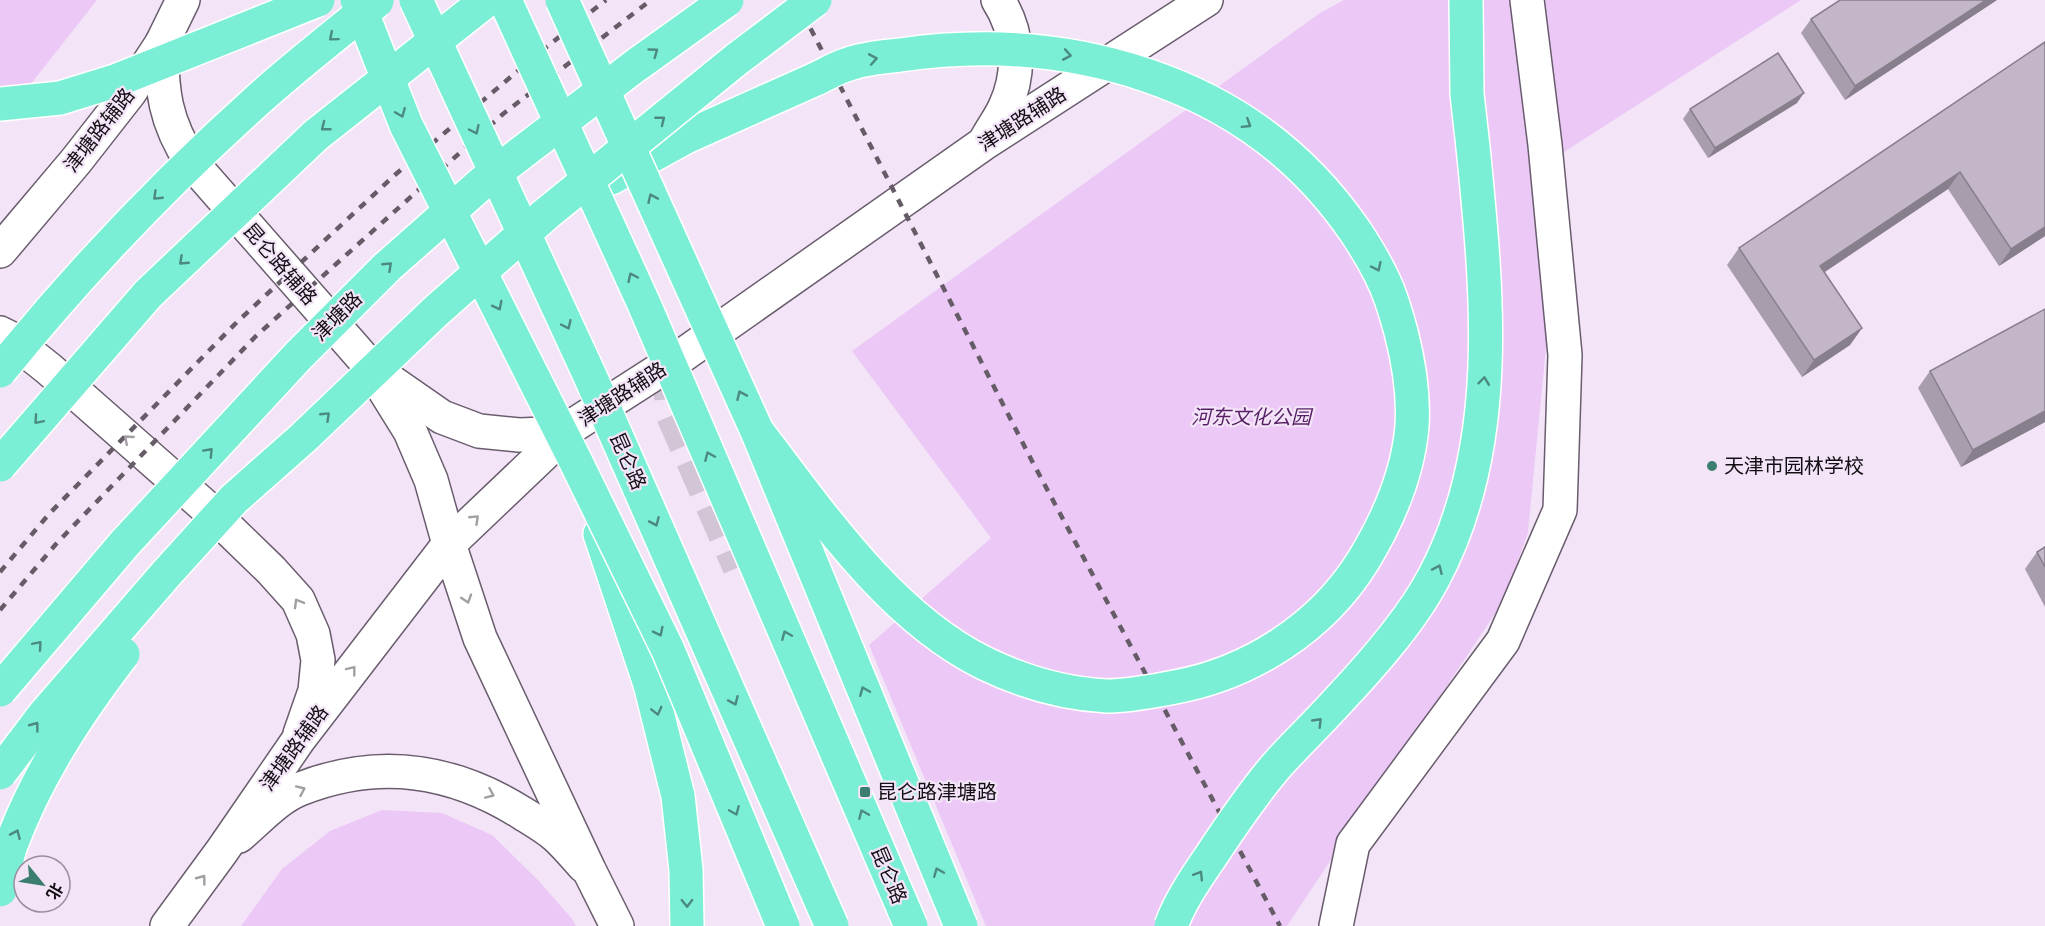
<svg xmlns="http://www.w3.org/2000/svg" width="2045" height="926" font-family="'Zilla Slab','Noto Sans SC',serif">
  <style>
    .green { fill: #ebc8f6 }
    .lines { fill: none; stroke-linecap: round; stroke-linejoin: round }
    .secondary-tunnel { stroke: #d2c5d5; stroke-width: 33; stroke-dasharray: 33 16; stroke-linecap: butt }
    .street-casing { stroke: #695d6d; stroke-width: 36 }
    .secondary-casing { stroke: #695d6d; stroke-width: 36 }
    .highway-casing { stroke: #fff; stroke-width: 36 }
    .street { stroke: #fff; stroke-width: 33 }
    .secondary { stroke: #fff; stroke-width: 33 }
    .highway { stroke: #7aefd5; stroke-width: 33 }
    .rail { stroke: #655c67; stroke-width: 4.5; stroke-dasharray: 8 8; stroke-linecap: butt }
    .highway-bridge-casing { stroke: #fff; stroke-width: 36; stroke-linecap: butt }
    .highway-bridge { stroke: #7aefd5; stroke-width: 33 }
    .wall { fill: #a89dac }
    .shaded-wall { fill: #887f8c }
    .building { fill: #c3b6c8; stroke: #887f8c; stroke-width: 1.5 }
    .oneway { stroke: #4c8a7f }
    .oneway2 { stroke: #a19fa1 }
    .poi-dot { fill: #3c7e6f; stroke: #f3e5f7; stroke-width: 2 }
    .labels { text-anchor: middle; stroke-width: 4.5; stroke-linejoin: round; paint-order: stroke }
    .street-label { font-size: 20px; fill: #140f15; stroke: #f3e5f7 }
    .park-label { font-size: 20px; font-style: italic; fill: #571f67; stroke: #f3e5f7 }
    .poi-label { font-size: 20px; fill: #140f15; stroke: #f3e5f7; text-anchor: start }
  </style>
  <rect width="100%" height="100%" fill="#f3e5f7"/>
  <!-- green -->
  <g class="green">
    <path d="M 0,0 L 97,0 L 0,123 Z"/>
    <path d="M 1344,0 L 1801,0 L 1539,168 L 1551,297 L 1528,532 L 1504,600 L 1287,926 L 986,926 L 869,645 L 991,538 L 852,351 L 1320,13 Z"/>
    <path d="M 382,810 L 442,813 L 492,835 L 539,881 L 572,919 L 576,926 L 241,926 L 282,869 L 330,831 Z"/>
  </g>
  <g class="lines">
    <!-- secondary-tunnel -->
    <path class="secondary-tunnel" d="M 676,367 L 670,390 L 672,414 L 739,567"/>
    <defs>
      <g id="street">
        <path d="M 0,333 L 10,338 L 49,369 L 209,510 L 271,570 L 298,600 L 313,634 L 318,660 L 315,691 L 300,734"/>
        <path d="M 239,836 C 258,820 277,798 300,789 C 379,758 452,769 522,813 C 533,820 546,827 556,836 C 566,845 575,856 584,866"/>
        <path d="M 1336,926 L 1353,844 L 1503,641 L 1560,510 L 1565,355 L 1545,145 L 1527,0"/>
      </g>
      <g id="secondary">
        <path d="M 162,43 C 161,91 165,122 192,163 L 369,365 L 410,431 L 431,480 L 449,544 L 480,638 L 589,870 L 617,926"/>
        <path d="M 986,140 C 992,129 1000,118 1005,107 C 1021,73 1019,32 998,0"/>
        <path d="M 0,251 L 76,161 L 130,92 L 162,43 L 183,0"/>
        <path d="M 383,376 L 442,417 L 479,431 L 519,435 L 545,434 L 573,425"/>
        <path d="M 167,926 L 222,851 L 299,739 L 449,544 L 574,425 L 683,355 L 983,144 L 1206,0"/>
      </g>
      <g id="highway">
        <path d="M 1466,0 L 1467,94 L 1473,147"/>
        <path d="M 0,104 L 60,98 L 115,81"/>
        <path d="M 611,178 L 686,137 L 818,78"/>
        <path d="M 600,534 L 650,684 L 678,796 L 686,870 L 687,926"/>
      </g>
    </defs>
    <!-- street casing -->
    <use href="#street" class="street-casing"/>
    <!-- secondary casing -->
    <use href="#secondary" class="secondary-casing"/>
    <!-- highway casing -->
    <use href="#highway" class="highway-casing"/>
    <!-- street -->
    <use href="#street" class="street"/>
    <!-- secondary -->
    <use href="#secondary" class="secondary"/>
    <!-- highway -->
    <use href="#highway" class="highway"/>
    <!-- rail -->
    <g class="rail">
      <path d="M 796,0 L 1032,461 L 1280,926"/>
      <path d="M 0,572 L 49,514 L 237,322 L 396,174 L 539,53 L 606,0"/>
      <path d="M 0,610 L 56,544 L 256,336 L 503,114 L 651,0"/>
    </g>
    <defs>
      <g id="highway-bridge">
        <path d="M 357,0 L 406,125 L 573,456 L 668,650 L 783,926"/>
        <path d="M 416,0 L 590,376 L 832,926"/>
        <path d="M 505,0 L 644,304 L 911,926"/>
        <path d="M 562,0 L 757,431 L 961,926"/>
        <path d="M 115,81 L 318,0"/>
        <path d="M 0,371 C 79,273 167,181 261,97 C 298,64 338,33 377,1"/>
        <path d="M 757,431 C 820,513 889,616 984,663 C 1021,681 1065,694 1107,696 C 1130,696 1153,691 1175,687 C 1251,673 1322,627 1363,561 C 1388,520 1408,475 1412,426 C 1414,394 1409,363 1401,332 C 1398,321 1395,310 1391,299 C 1383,275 1369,252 1355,231 C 1303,155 1233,104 1146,75 C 1066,48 983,43 900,55 C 883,57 865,58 849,64 C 838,67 828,73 818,78"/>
        <path d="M 0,465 L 148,294 L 316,135 L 487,0"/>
        <path d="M 0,690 L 125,543 L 299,355 L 387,267 L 482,183 L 635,66 L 727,0"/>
        <path d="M 0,773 L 44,715 L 166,574 L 234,499 L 303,438 L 436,311 L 546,214 L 737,59 L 815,0"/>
        <path d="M 0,890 C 4,875 6,859 11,845 C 37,775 78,713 123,654"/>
        <path d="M 1171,926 C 1180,901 1196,878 1211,856 C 1232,824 1253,793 1278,764 C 1297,743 1318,723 1337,702 C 1371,666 1411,621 1434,577 C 1504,445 1487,289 1473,147"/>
      </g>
    </defs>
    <!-- highway-bridge casing -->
    <use href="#highway-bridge" class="highway-bridge-casing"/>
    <!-- highway-bridge -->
    <use href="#highway-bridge" class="highway-bridge"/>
  </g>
  <!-- wall -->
  <g class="wall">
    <path d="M 1840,0 L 1997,0 L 1845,100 L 1801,33 L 1811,19 Z"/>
    <path d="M 2045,42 L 2045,236 L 1999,266 L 1948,189 L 1825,272 L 1862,328 L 1850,345 L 1802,377 L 1727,265 L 1739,248 Z"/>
    <path d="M 1797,103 L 1708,158 L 1683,119 L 1690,109 Z"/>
    <path d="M 1930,371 L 2045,422 L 1961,467 L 1918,388 Z"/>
    <path d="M 2045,547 L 2045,607 L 2025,569 L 2037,552 Z"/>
  </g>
  <!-- shaded-wall -->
  <g class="shaded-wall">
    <path d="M 1986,0 L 1997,0 L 1845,100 L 1855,86 Z"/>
    <path d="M 1804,93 L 1797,103 L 1708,158 L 1715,148 Z"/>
    <path d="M 1960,172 L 1948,189 L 1808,283 L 1820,266 Z"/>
    <path d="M 2045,227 L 2045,236 L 1999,266 L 2011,249 Z"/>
    <path d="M 1862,328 L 1850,345 L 1802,377 L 1814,360 Z"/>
    <path d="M 2045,411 L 2045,422 L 1961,467 L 1973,450 Z"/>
  </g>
  <!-- building -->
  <g class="building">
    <path d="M 1840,0 L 1986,0 L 1855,86 L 1811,19 Z"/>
    <path d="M 2045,42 L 2045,227 L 2011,249 L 1960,172 L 1820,266 L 1862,328 L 1814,360 L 1739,248 Z"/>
    <path d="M 1778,53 L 1804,93 L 1715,148 L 1690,109 Z"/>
    <path d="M 2045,309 L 2045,411 L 1973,450 L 1930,371 Z"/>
    <path d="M 2045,547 L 2045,567 L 2037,552 Z"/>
  </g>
  <!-- one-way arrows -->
  <defs><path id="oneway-chevron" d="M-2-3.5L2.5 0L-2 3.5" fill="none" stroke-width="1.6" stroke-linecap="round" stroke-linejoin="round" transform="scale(1.5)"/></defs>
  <g class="oneway">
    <use href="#oneway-chevron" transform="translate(333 37) rotate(140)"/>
    <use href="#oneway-chevron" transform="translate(654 52) rotate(-36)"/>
    <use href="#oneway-chevron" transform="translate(1067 55) rotate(10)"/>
    <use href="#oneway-chevron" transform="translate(873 59) rotate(-10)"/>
    <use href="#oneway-chevron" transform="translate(401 113) rotate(68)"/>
    <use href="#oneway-chevron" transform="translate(661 120) rotate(-39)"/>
    <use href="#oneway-chevron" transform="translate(1247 124) rotate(32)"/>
    <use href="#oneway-chevron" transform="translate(325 127) rotate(142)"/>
    <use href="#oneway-chevron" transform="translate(475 130) rotate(65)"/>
    <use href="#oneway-chevron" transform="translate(157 196) rotate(136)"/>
    <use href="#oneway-chevron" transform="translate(652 198) rotate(-114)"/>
    <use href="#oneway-chevron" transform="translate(183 261) rotate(137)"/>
    <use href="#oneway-chevron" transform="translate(388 266) rotate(-43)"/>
    <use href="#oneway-chevron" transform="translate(1377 267) rotate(65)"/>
    <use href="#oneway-chevron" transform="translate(632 277) rotate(-115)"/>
    <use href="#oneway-chevron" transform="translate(498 306) rotate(63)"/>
    <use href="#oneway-chevron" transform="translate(567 325) rotate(65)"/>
    <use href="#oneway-chevron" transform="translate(1484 381) rotate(-83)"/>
    <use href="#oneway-chevron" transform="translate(741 395) rotate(-114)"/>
    <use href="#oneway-chevron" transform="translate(326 416) rotate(-44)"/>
    <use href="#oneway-chevron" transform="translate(38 420) rotate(131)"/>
    <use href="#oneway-chevron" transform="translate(209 452) rotate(-47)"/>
    <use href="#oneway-chevron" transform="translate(709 456) rotate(-113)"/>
    <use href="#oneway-chevron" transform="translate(655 522) rotate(66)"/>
    <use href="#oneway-chevron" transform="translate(1438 569) rotate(-66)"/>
    <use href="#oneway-chevron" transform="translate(659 632) rotate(64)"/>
    <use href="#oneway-chevron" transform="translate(786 635) rotate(-113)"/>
    <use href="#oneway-chevron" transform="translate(38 645) rotate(-49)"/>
    <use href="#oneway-chevron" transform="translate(864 691) rotate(-112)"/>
    <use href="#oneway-chevron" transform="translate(734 701) rotate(66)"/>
    <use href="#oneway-chevron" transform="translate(657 711) rotate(76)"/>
    <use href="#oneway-chevron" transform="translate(1318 722) rotate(-46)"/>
    <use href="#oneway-chevron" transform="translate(35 726) rotate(-53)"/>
    <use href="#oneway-chevron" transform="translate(735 811) rotate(67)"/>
    <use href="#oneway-chevron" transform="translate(863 814) rotate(-113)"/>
    <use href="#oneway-chevron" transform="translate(16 834) rotate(-66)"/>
    <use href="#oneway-chevron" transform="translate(938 872) rotate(-112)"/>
    <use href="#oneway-chevron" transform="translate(1199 875) rotate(-58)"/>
    <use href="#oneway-chevron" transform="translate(687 903) rotate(89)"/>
  </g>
  <g class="oneway2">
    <use href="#oneway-chevron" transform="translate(128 439) rotate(-139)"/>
    <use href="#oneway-chevron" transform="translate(475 519) rotate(-44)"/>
    <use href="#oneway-chevron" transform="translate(467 599) rotate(72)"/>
    <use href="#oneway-chevron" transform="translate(298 603) rotate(-120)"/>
    <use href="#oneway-chevron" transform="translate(352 670) rotate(-52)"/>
    <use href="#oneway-chevron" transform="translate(301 790) rotate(-24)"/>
    <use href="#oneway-chevron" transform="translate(490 794) rotate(24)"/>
    <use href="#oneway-chevron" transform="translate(202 879) rotate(-53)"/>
  </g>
  <!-- markers -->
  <g class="poi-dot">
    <circle cx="1712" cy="466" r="6"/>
    <rect x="859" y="786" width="12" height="12" rx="3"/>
  </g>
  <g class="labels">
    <!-- street labels -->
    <g class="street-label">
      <text transform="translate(1022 119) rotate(-33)" y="7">津塘路辅路</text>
      <text transform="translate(99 130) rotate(-52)" y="7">津塘路辅路</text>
      <text transform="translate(280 264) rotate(49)" y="7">昆仑路辅路</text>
      <text transform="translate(337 316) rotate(-45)" y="7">津塘路</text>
      <text transform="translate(622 394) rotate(-33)" y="7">津塘路辅路</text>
      <text transform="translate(628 461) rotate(66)" y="7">昆仑路</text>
      <text transform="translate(294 748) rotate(-54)" y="7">津塘路辅路</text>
      <text transform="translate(889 875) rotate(67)" y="7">昆仑路</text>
    </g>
    <!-- park labels -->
    <g class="park-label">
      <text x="1251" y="424">河东文化公园</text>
    </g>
    <!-- poi labels -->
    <g class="poi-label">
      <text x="1724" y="473">天津市园林学校</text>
      <text x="877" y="799">昆仑路津塘路</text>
    </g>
  </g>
  <!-- north arrow -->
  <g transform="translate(42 884) rotate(120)"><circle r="28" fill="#f3e5f7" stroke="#9a8f9d" stroke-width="1.5"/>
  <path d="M0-4.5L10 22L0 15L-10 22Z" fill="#3c7e6f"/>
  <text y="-9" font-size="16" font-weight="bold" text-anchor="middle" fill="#140f15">北</text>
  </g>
</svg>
